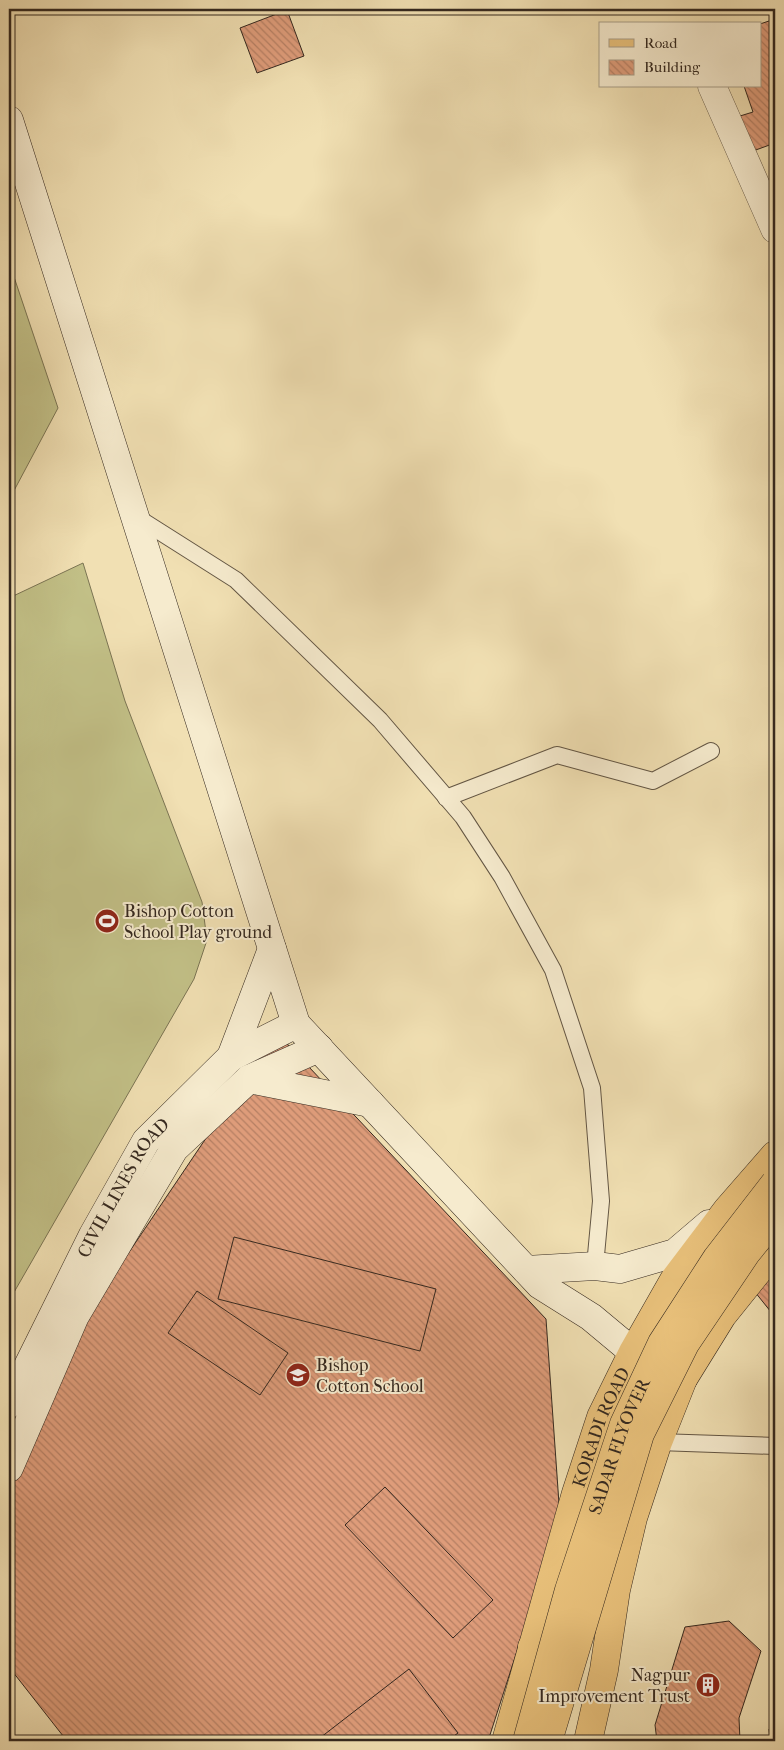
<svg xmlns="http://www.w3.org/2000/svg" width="784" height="1750" font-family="'IM FELL French Canon',serif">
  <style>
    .garden { fill: #c2c087; stroke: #7b7453 }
    .building { fill: url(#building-back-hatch); stroke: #34281f }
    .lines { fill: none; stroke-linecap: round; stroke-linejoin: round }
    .lane-casing { stroke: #635644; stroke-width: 18 }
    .street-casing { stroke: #635644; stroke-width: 29 }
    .secondary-casing { stroke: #34281f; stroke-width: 29 }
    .primary-casing { stroke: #34281f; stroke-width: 29 }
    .highway-casing { stroke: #34281f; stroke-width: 29 }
    .lane { stroke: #f6ebce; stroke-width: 16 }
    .street { stroke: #f6ebce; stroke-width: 28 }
    .secondary { stroke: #f6ebce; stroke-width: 28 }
    .primary { stroke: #e8c07a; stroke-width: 28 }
    .highway { stroke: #e8c07a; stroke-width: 28 }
    .highway-bridge-casing { stroke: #34281f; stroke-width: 29; stroke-linecap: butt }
    .highway-bridge { stroke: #e8c07a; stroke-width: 28 }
    .labels { text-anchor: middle; stroke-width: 4; stroke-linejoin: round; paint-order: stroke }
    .poi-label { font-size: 18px; fill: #34281f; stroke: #f6ebce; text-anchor: start }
    .street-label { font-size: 18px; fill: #34281f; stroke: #f6ebce }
  </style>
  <defs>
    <pattern id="building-back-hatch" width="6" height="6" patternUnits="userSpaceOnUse" patternTransform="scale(1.25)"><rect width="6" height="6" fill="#de9c7a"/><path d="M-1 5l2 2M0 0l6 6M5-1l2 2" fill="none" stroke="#b57f63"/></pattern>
  </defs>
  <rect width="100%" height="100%" fill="#f1e0b3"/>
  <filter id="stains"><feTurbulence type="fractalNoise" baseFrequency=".004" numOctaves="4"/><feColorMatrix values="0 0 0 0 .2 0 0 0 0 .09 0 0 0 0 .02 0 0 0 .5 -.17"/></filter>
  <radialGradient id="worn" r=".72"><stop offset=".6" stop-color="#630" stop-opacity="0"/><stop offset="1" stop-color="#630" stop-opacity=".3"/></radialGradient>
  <!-- garden -->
  <g class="garden">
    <path d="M 9,262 L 58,408 L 9,500 Z"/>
    <path d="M 83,563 L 125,701 L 202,902 L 207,940 L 194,979 L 9,1301 L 9,598 Z"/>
  </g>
  <!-- building -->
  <g class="building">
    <path d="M 287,10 L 304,56 L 257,73 L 240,28 Z"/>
    <path d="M 775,19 L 775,143 L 753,151 L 740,116 L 753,112 L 744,86 L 760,86 L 760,24 Z"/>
    <path d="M 277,1033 L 546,1319 L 560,1518 L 488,1741 L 67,1741 L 9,1667 L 9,1430 Z"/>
    <path d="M 234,1237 L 436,1289 L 420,1351 L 218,1299 Z"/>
    <path d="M 775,1271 L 775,1317 L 755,1292 Z"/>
    <path d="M 197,1291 L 288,1353 L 260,1395 L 168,1333 Z"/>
    <path d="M 385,1487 L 493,1600 L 453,1638 L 345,1525 Z"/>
    <path d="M 729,1621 L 761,1651 L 739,1718 L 740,1741 L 657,1741 L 655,1725 L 685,1627 Z"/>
    <path d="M 409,1669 L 458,1733 L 447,1741 L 316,1741 Z"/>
    <path d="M 775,1726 L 775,1741 L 770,1741 L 769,1729 Z"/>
  </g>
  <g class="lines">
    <defs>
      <g id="lane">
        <path d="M 135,516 L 236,580 L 380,720 L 463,817 L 502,877 L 553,970 L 592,1088 L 601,1201 L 595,1266"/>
        <path d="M 446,798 L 557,755 L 653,781 L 711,751"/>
        <path d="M 658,1442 L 775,1446"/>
      </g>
      <path id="street" d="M 712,86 L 775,229"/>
      <g id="secondary">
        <path d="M 9,120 L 296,1024 L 540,1285 L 591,1317 L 633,1352 L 653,1362"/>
        <path d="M 231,1057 L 272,949"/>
        <path d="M 249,1079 L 370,1103"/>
        <path d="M 526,1270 L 595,1266 L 620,1269 L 675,1253 L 709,1224"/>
        <path id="s1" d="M 9,1404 L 93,1235 L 146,1141 L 231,1057 L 296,1024"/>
        <path d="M 9,1468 L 75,1316 L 174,1149 L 249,1079 L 319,1048"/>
      </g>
      <g id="primary">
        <path d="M 683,1379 L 722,1316 L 775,1250"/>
        <path id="s2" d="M 506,1741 L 576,1493 L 601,1417 L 633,1352 L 674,1280 L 727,1210 L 775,1155"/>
      </g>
      <g id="highway">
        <path d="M 532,1647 L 543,1698"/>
        <path d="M 588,1741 L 604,1670 L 616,1590 L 633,1518 L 658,1442 L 683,1379"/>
      </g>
    </defs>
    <!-- lane casing -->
    <use href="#lane" class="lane-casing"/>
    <!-- street casing -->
    <use href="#street" class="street-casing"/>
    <!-- secondary casing -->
    <use href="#secondary" class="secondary-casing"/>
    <!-- primary casing -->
    <use href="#primary" class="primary-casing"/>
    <!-- highway casing -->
    <use href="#highway" class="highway-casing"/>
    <!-- lane -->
    <use href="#lane" class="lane"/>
    <!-- street -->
    <use href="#street" class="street"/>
    <!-- secondary -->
    <use href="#secondary" class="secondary"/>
    <!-- primary -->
    <use href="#primary" class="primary"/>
    <!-- highway -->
    <use href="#highway" class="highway"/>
    <defs>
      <g id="highway-bridge">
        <path id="s3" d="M 527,1741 L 569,1590 L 624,1424 L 662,1343 L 717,1258 L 775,1183"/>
        <path d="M 548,1741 L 640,1434 L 685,1344 L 747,1252 L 775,1218"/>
      </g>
    </defs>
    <!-- highway-bridge casing -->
    <use href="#highway-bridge" class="highway-bridge-casing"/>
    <!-- highway-bridge -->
    <use href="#highway-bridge" class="highway-bridge"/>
  </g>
  <!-- icons -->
  <defs>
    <symbol id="stadium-disc" viewBox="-11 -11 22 22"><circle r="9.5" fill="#8f2418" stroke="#f6ebce"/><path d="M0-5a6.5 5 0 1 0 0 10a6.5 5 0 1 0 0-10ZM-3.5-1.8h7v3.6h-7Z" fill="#fff"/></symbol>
    <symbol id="school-disc" viewBox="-11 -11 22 22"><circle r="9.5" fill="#8f2418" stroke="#f6ebce"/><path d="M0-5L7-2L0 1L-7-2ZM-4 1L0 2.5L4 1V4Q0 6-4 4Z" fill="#fff"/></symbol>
    <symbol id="building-disc" viewBox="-11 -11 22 22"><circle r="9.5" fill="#8f2418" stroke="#f6ebce"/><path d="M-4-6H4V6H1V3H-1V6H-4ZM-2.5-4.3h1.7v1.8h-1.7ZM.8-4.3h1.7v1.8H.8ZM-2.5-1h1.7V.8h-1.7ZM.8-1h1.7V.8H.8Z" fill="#fff"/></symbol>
  </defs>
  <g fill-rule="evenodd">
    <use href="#stadium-disc" x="93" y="907" width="28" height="28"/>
    <use href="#school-disc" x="284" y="1361" width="28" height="28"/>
    <use href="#building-disc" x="694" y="1671" width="28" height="28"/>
  </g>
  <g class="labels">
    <!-- poi labels -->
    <g class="poi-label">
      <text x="124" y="917">Bishop Cotton<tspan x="124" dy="21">School Play ground</tspan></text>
      <text x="316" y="1371">Bishop<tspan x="316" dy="21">Cotton School</tspan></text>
      <text x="690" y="1681" text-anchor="end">Nagpur<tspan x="690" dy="21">Improvement Trust</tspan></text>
    </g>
    <!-- street labels -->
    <g class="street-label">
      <text dy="6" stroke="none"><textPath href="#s1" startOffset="245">CIVIL LINES ROAD</textPath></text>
      <text dy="6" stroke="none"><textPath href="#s2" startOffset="328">KORADI ROAD</textPath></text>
      <text dy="6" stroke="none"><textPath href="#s3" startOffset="309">SADAR FLYOVER</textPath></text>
    </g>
  </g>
  <!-- margin -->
  <rect width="784" height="1750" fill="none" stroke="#f1e0b3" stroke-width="30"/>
  <rect x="10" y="10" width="764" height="1730" fill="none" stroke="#34281f" stroke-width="2.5"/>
  <rect x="15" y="15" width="754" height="1720" fill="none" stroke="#34281f"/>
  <!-- legend -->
  <rect x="599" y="22" width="162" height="65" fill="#f6ebce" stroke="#a89d88"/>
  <rect x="609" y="39" width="25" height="8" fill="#e8c07a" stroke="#a89d88"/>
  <text x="644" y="48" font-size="15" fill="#34281f">Road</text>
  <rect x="609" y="60" width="25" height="15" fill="url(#building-back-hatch)" stroke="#a89d88"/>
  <text x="644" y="72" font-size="15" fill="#34281f">Building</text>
  <rect width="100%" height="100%" filter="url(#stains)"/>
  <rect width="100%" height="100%" fill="url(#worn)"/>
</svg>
